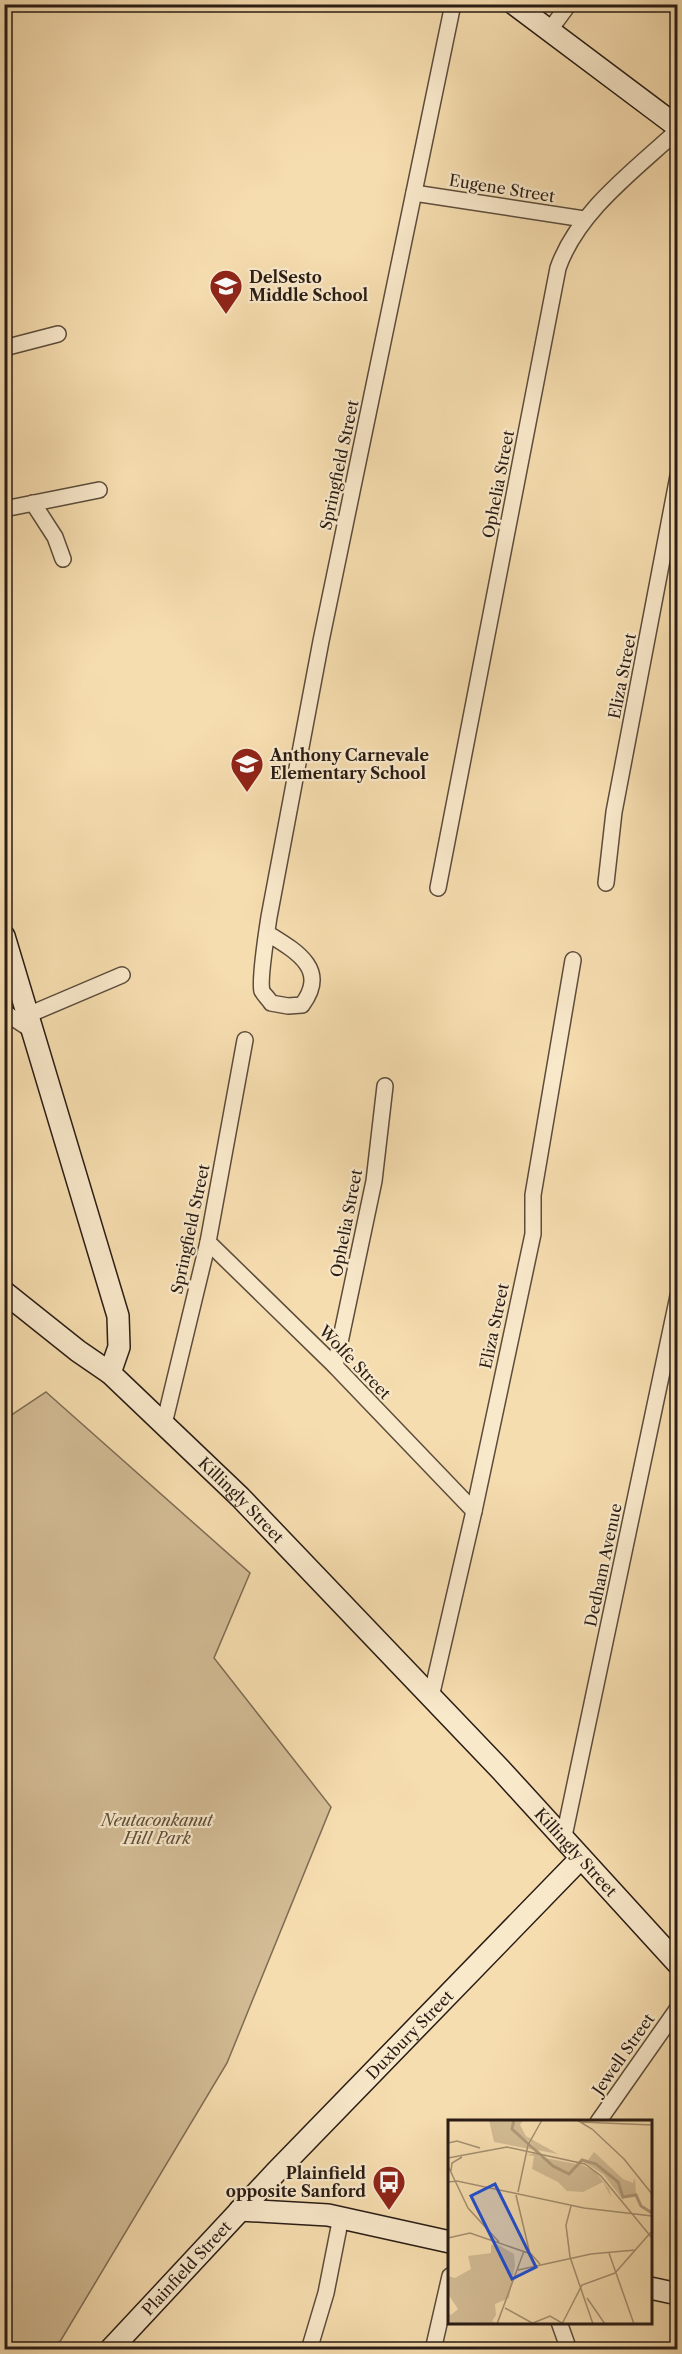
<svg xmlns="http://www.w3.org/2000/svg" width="682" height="2354" font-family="'Libre Caslon Text',serif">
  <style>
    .green { fill: #d3bc95; stroke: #7e6c55; stroke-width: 1.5 }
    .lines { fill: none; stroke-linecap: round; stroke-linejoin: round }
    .street-casing { stroke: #5c4c3c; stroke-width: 18 }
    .secondary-casing { stroke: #291c15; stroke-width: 24 }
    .street { stroke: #f9e9cb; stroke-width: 15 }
    .secondary { stroke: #f9e9cb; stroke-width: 21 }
    .labels { text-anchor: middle; stroke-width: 4.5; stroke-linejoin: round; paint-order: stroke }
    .street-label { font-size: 16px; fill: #291c15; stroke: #f9e9cb }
    .poi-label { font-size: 16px; font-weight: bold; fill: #291c15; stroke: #f9e9cb; text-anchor: start }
    .park-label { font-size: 16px; font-style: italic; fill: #5c4c3b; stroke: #f9e9cb }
    .inset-river { fill: none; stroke: #b09b7b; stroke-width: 3 }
    .inset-road { fill: none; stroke: #a49071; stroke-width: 1.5 }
    .view { fill: #1d4ed8; fill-opacity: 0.15; stroke: #1d4ed8; stroke-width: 3 }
    .inset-edge { fill: none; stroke: #291c15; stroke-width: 3 }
  </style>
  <rect width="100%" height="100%" fill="#f6ddaf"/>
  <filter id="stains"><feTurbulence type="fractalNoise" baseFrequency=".00333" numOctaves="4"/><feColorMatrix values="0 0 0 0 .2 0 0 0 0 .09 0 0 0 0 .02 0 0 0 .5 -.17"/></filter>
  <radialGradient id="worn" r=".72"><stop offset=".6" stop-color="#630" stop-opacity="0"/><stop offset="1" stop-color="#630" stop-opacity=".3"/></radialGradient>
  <!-- green -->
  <path class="green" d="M 46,1392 L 250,1573 L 214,1658 L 331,1807 L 227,2063 L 61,2340 L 51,2349 L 5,2350 L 4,1420 Z"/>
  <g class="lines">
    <defs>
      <g id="street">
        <path d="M 549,31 L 569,4"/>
        <path d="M 414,193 L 584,219"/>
        <path d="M 4,348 L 58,334"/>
        <path d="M 33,503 L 55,537 L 63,559"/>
        <path d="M 4,509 L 99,490"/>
        <path d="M 606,883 L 614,812 L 678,476"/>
        <path d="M 438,888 L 558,268 C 578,211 635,170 678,130"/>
        <path d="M 267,933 C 296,951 329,969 302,1005 L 288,1006 L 271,1003 C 269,999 264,995 262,991 C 259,981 267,930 269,917 L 321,641 L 453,4"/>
        <path d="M 4,1012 L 33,1031"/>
        <path d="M 28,1015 L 122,975"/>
        <path d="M 208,1242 L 335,1366 L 474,1511"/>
        <path d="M 335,1366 L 374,1181 L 385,1086"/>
        <path d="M 164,1424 L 208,1242 L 245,1040"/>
        <path d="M 431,1697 L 474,1511 L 533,1234 L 533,1195 L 573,960"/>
        <path d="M 563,1841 L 678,1296"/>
        <path d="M 598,2122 L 678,2008"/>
        <path d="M 559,2322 L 569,2350"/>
        <path d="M 309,2350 L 326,2293 L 341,2217"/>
        <path d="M 433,2350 L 450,2276"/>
      </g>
      <g id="secondary">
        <path d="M 514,4 L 678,127"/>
        <path d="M 4,936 L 118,1316 L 119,1347 L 110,1373"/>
        <path id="s1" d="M 4,1292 L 78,1351 L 110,1373 L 240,1497 L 501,1770 L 678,1964"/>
        <path d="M 240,2210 L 328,2215 L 450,2242"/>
        <path d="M 650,2288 L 678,2294"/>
        <path id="s2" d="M 110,2350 L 276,2172 L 580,1859"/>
      </g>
    </defs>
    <!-- street casing -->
    <use href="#street" class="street-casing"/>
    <!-- secondary casing -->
    <use href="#secondary" class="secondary-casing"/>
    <!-- street -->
    <use href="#street" class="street"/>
    <!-- secondary -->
    <use href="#secondary" class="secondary"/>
  </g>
  <!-- icons -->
  <defs>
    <symbol id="school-pin" viewBox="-11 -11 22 30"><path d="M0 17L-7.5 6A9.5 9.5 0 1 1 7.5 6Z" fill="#8f2418" stroke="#f9e9cb"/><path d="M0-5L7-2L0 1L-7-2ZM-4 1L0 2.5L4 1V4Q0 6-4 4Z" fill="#fff"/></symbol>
    <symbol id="bus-pin" viewBox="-11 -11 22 30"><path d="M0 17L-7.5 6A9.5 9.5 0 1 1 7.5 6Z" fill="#8f2418" stroke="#f9e9cb"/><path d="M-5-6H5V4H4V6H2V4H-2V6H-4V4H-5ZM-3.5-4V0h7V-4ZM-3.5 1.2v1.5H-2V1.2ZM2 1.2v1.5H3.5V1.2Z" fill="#fff"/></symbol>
  </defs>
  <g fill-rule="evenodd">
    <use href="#school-pin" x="207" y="267" width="38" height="52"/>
    <use href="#school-pin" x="228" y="745" width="38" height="52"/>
    <use href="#bus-pin" x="370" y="2163" width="38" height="52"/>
  </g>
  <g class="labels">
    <!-- street labels -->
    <g class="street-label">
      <text transform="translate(502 188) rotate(9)" y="6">Eugene Street</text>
      <text transform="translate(339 465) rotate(-78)" y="6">Springfield Street</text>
      <text transform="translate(498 484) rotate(-79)" y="6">Ophelia Street</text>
      <text transform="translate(622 676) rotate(-79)" y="6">Eliza Street</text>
      <text transform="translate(346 1223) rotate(-79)" y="6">Ophelia Street</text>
      <text transform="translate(190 1229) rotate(-78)" y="6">Springfield Street</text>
      <text transform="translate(494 1326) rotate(-78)" y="6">Eliza Street</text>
      <text transform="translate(355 1362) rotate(46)" y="6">Wolfe Street</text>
      <text dy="6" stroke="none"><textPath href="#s1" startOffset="316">Killingly Street</textPath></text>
      <text transform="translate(603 1565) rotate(-78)" y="6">Dedham Avenue</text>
      <text dy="6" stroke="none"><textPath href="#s1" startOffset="802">Killingly Street</textPath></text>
      <text dy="6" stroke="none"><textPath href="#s2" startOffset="435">Duxbury Street</textPath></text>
      <text transform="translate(623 2054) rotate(-55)" y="6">Jewell Street</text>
      <text dy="6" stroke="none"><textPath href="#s2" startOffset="112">Plainfield Street</textPath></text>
    </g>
    <!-- poi labels -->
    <g class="poi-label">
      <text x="249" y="283">DelSesto<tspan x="249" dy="18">Middle School</tspan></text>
      <text x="270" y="761">Anthony Carnevale<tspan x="270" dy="18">Elementary School</tspan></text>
      <text x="366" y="2179" text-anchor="end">Plainfield<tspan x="366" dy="18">opposite Sanford</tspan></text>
    </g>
    <!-- park labels -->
    <g class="park-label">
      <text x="157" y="1826">Neutaconkanut<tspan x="157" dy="18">Hill Park</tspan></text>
    </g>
  </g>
  <!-- overview -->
  <g transform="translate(448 2120)">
    <rect width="204" height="204" fill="#f6ddaf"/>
    <path d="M 41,0 L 75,0 L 72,5 L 78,16 L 110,34 L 89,30 L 82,22 L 64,10 L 87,30 L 46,22 ZM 146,32 L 175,59 L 185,63 L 187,58 L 188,74 L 176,76 L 170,60 L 155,51 L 169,63 L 176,81 L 156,55 L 135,41 L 149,46 L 140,40 ZM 89,33 L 92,37 L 128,44 L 124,52 L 130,43 L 147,51 L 161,69 L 163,77 L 155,62 L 135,72 L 119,71 L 110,62 L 84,49 L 86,36 L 78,35 ZM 49,124 L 66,134 L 67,145 L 61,178 L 47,184 L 48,195 L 44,201 L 50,204 L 1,204 L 0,192 L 3,195 L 10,189 L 0,174 L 0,156 L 7,158 L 23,149 L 20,136 L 43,133 L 43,125 Z" fill="#d3bc95"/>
    <path class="inset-river" d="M 66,0 L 64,9 L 105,46 L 121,54 L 134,40 L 148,44 L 170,62 L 175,77 L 188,75 L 193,86 L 204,93"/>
    <path class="inset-road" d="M 129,0 L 144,9 L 176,39 L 204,74M 132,2 L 204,5M 0,23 L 9,21 L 32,28M 0,38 L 59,27 L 137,44 L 153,56 L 204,118M 0,46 L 20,88 L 51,122M 3,51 L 4,43 L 14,37M 0,62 L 9,61 L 136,88 L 204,96M 70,72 L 80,25 L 94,0M 68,75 L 82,134M 123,86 L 118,105 L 122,137 L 145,204M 0,118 L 22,113 L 83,134 L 92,144M 161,133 L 186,204M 70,150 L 143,134 L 187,130M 139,178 L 157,204M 57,188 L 86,204M 85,203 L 102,196 L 114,203M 49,204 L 76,131M 114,204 L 134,165 L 167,153 L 204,111"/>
    <path class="view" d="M 47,64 L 88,147 L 64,159 L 23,76 Z"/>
    <rect width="204" height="204" class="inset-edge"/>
  </g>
  <!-- margin -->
  <rect width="682" height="2354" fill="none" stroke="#f6ddaf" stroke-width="24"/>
  <rect x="6" y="6" width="670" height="2342" fill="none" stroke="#291c15" stroke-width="3"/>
  <rect x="12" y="12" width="658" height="2330" fill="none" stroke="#291c15" stroke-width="1.5"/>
  <rect width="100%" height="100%" filter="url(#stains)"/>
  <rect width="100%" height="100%" fill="url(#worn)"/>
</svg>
